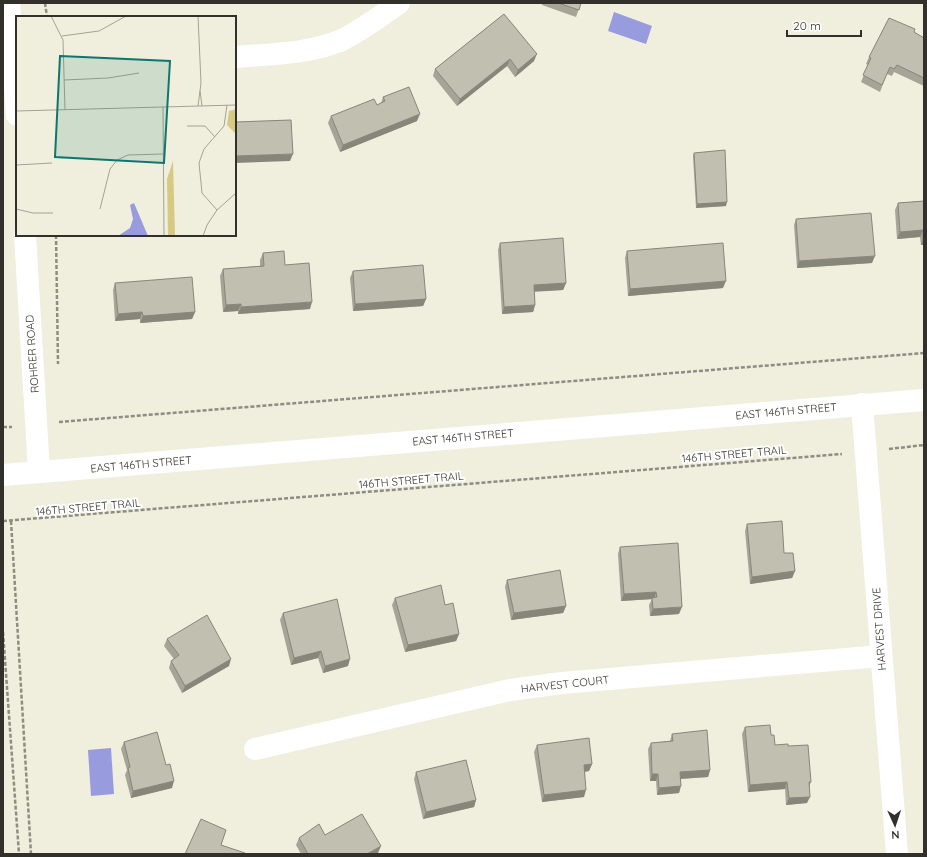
<svg xmlns="http://www.w3.org/2000/svg" width="927" height="857" font-family="Quicksand,sans-serif">
  <style>
    .water { fill: #989cdf }
    .lines { fill: none; stroke-linecap: round; stroke-linejoin: round }
    .path { stroke: #8e8d81; stroke-width: 2.5; stroke-dasharray: 4 2; stroke-linecap: butt }
    .minor { stroke: #fff; stroke-width: 22 }
    .major { stroke: #fff; stroke-width: 22 }
    .wall { fill: #a6a496 }
    .shaded-wall { fill: #87867a }
    .building { fill: #c1bfaf; stroke: #87867a }
    .labels { text-anchor: middle; stroke-width: 4; stroke-linejoin: round; paint-order: stroke }
    .street-label { font-size: 11px; fill: #31302a; stroke: #fff }
    .inset-road { fill: none; stroke: #a4a295; stroke-width: 1 }
    .view { fill: #0f766e; fill-opacity: 0.15; stroke: #0f766e; stroke-width: 2 }
    .inset-edge { fill: none; stroke: #31302a; stroke-width: 2 }
  </style>
  <rect width="100%" height="100%" fill="#f0eedd"/>
  <!-- water -->
  <g class="water">
    <path d="M 614,12 L 652,26 L 646,44 L 608,31 Z"/>
    <path d="M 111,748 L 114,794 L 91,796 L 88,750 Z"/>
  </g>
  <g class="lines">
    <!-- path -->
    <g class="path">
      <path d="M 45,3 L 47,17"/>
      <path d="M 56,235 L 58,364"/>
      <path d="M 59,422 L 924,353"/>
      <path d="M 3,427 L 12,427"/>
      <path d="M 889,449 L 924,445"/>
      <path d="M 3,521 L 842,454"/>
      <path d="M 11,521 L 31,854"/>
      <path d="M 3,632 L 19,854"/>
    </g>
    <!-- minor -->
    <g class="minor">
      <path d="M 9,3 L 17,115"/>
      <path d="M 235,57 C 270,54 309,54 342,40 C 362,30 381,16 399,3"/>
      <path d="M 25,235 L 39,472"/>
      <path d="M 862,404 L 897,854"/>
      <path d="M 255,749 L 510,690 L 562,683 L 881,656"/>
    </g>
    <!-- major -->
    <path class="major" d="M 3,475 L 924,400"/>
  </g>
  <!-- wall -->
  <g class="wall">
    <path d="M 542,3 L 581,3 L 576,17 L 542,5 Z"/>
    <path d="M 504,14 L 534,61 L 515,77 L 507,66 L 457,106 L 433,76 L 435,69 Z"/>
    <path d="M 914,32 L 924,38 L 924,86 L 894,72 L 892,76 L 887,74 L 880,92 L 861,82 L 868,65 L 866,64 L 869,57 Z"/>
    <path d="M 383,97 L 417,121 L 340,152 L 328,123 L 331,116 L 377,105 L 381,103 Z"/>
    <path d="M 694,153 L 726,206 L 696,208 L 693,156 Z"/>
    <path d="M 924,201 L 924,245 L 921,245 L 920,237 L 897,239 L 895,210 L 898,203 Z"/>
    <path d="M 796,219 L 872,263 L 797,268 L 794,225 Z"/>
    <path d="M 500,243 L 566,283 L 563,290 L 534,291 L 535,305 L 533,312 L 502,314 L 498,250 Z"/>
    <path d="M 627,251 L 723,288 L 628,296 L 625,258 Z"/>
    <path d="M 263,253 L 285,265 L 310,309 L 238,314 L 238,311 L 223,312 L 220,276 L 223,269 L 260,266 L 260,260 Z"/>
    <path d="M 353,271 L 426,299 L 423,306 L 353,311 L 350,278 Z"/>
    <path d="M 115,283 L 195,312 L 192,319 L 140,323 L 140,319 L 115,321 L 113,290 Z"/>
    <path d="M 747,524 L 784,553 L 795,571 L 792,578 L 750,584 L 745,531 Z"/>
    <path d="M 620,547 L 679,614 L 650,616 L 649,605 L 652,599 L 621,601 L 618,554 Z"/>
    <path d="M 507,580 L 566,606 L 563,613 L 511,620 L 505,587 Z"/>
    <path d="M 395,598 L 445,605 L 459,634 L 456,641 L 405,652 L 392,605 Z"/>
    <path d="M 283,613 L 348,666 L 323,673 L 318,658 L 291,665 L 280,620 Z"/>
    <path d="M 167,639 L 229,666 L 182,693 L 169,668 L 171,661 L 174,659 L 164,646 Z"/>
    <path d="M 745,727 L 771,735 L 775,745 L 788,746 L 811,782 L 809,787 L 807,803 L 786,805 L 785,789 L 748,792 L 742,734 Z"/>
    <path d="M 672,734 L 710,770 L 708,777 L 681,779 L 679,793 L 657,795 L 656,781 L 650,781 L 648,749 L 651,743 L 670,741 Z"/>
    <path d="M 124,742 L 166,765 L 172,788 L 131,798 L 125,775 L 127,770 L 121,749 Z"/>
    <path d="M 537,745 L 592,764 L 589,771 L 585,772 L 584,797 L 542,802 L 534,752 Z"/>
    <path d="M 416,772 L 476,800 L 474,807 L 423,819 L 414,779 Z"/>
    <path d="M 325,835 L 378,853 L 377,854 L 301,854 L 296,845 L 299,838 Z"/>
  </g>
  <!-- shaded-wall -->
  <g class="shaded-wall">
    <path d="M 537,54 L 534,61 L 515,77 L 518,70 Z"/>
    <path d="M 510,59 L 507,66 L 457,106 L 460,99 Z"/>
    <path d="M 420,114 L 417,121 L 340,152 L 343,145 Z"/>
    <path d="M 293,154 L 290,161 L 235,163 L 235,156 Z"/>
    <path d="M 727,202 L 726,206 L 696,208 L 697,204 Z"/>
    <path d="M 923,230 L 920,237 L 897,239 L 900,232 Z"/>
    <path d="M 923,238 L 924,238 L 924,245 L 921,245 Z"/>
    <path d="M 875,256 L 872,263 L 797,268 L 799,261 Z"/>
    <path d="M 726,281 L 723,288 L 628,296 L 630,289 Z"/>
    <path d="M 566,283 L 563,290 L 531,292 L 534,285 Z"/>
    <path d="M 426,299 L 423,306 L 353,311 L 355,304 Z"/>
    <path d="M 312,302 L 310,309 L 238,314 L 241,307 Z"/>
    <path d="M 241,304 L 238,311 L 223,312 L 226,305 Z"/>
    <path d="M 535,305 L 533,312 L 502,314 L 504,307 Z"/>
    <path d="M 142,312 L 140,319 L 115,321 L 118,314 Z"/>
    <path d="M 195,312 L 192,319 L 140,323 L 143,316 Z"/>
    <path d="M 795,571 L 792,578 L 750,584 L 752,577 Z"/>
    <path d="M 656,592 L 654,599 L 621,601 L 624,594 Z"/>
    <path d="M 566,606 L 563,613 L 511,620 L 514,613 Z"/>
    <path d="M 682,607 L 679,614 L 650,616 L 653,609 Z"/>
    <path d="M 459,634 L 456,641 L 405,652 L 408,645 Z"/>
    <path d="M 321,651 L 318,658 L 291,665 L 294,658 Z"/>
    <path d="M 231,659 L 229,666 L 182,693 L 185,686 Z"/>
    <path d="M 350,659 L 348,666 L 323,673 L 325,666 Z"/>
    <path d="M 592,764 L 589,771 L 581,772 L 584,765 Z"/>
    <path d="M 710,770 L 708,777 L 677,779 L 680,772 Z"/>
    <path d="M 652,774 L 658,774 L 656,781 L 650,781 Z"/>
    <path d="M 174,781 L 172,788 L 131,798 L 133,791 Z"/>
    <path d="M 787,782 L 785,789 L 748,792 L 750,785 Z"/>
    <path d="M 681,786 L 679,793 L 657,795 L 659,788 Z"/>
    <path d="M 586,790 L 584,797 L 542,802 L 544,795 Z"/>
    <path d="M 810,797 L 807,803 L 786,805 L 789,798 Z"/>
    <path d="M 476,800 L 474,807 L 423,819 L 426,812 Z"/>
    <path d="M 381,846 L 378,853 L 377,854 L 367,854 Z"/>
  </g>
  <!-- building -->
  <g class="building">
    <path d="M 558,3 L 581,3 L 579,10 Z"/>
    <path d="M 504,14 L 537,54 L 518,70 L 510,59 L 460,99 L 435,69 Z"/>
    <path d="M 889,18 L 915,29 L 914,32 L 924,38 L 924,78 L 897,65 L 894,69 L 890,67 L 882,85 L 863,75 L 871,58 L 869,57 Z"/>
    <path d="M 409,87 L 420,114 L 343,145 L 331,116 L 374,99 L 377,105 L 385,101 L 383,97 Z"/>
    <path d="M 291,120 L 293,154 L 235,156 L 235,122 Z"/>
    <path d="M 725,150 L 727,202 L 697,204 L 694,153 Z"/>
    <path d="M 924,201 L 924,238 L 923,238 L 923,230 L 900,232 L 898,203 Z"/>
    <path d="M 871,213 L 875,256 L 799,261 L 796,219 Z"/>
    <path d="M 563,238 L 566,283 L 534,285 L 535,305 L 504,307 L 500,243 Z"/>
    <path d="M 723,243 L 726,281 L 630,289 L 627,251 Z"/>
    <path d="M 284,251 L 285,265 L 309,263 L 312,302 L 241,307 L 241,304 L 226,305 L 223,269 L 264,266 L 263,253 Z"/>
    <path d="M 423,265 L 426,299 L 355,304 L 353,271 Z"/>
    <path d="M 192,277 L 195,312 L 143,316 L 142,312 L 118,314 L 115,283 Z"/>
    <path d="M 782,521 L 784,553 L 793,553 L 795,571 L 752,577 L 747,524 Z"/>
    <path d="M 678,543 L 682,607 L 653,609 L 652,598 L 657,597 L 656,592 L 624,594 L 620,547 Z"/>
    <path d="M 560,570 L 566,606 L 514,613 L 507,580 Z"/>
    <path d="M 441,585 L 445,605 L 453,603 L 459,634 L 408,645 L 395,598 Z"/>
    <path d="M 337,599 L 350,659 L 325,666 L 321,651 L 294,658 L 283,613 Z"/>
    <path d="M 207,615 L 231,659 L 185,686 L 171,661 L 179,655 L 167,639 Z"/>
    <path d="M 770,725 L 771,735 L 774,735 L 775,745 L 788,744 L 788,746 L 808,745 L 811,782 L 809,782 L 810,797 L 789,798 L 787,782 L 750,785 L 745,727 Z"/>
    <path d="M 707,730 L 710,770 L 680,772 L 681,786 L 659,788 L 658,774 L 652,774 L 651,743 L 673,741 L 672,734 Z"/>
    <path d="M 157,732 L 166,765 L 170,764 L 174,781 L 133,791 L 128,768 L 130,767 L 124,742 Z"/>
    <path d="M 589,738 L 592,764 L 584,765 L 586,790 L 544,795 L 537,745 Z"/>
    <path d="M 466,760 L 476,800 L 426,812 L 416,772 Z"/>
    <path d="M 362,814 L 381,846 L 367,854 L 308,854 L 299,838 L 319,824 L 325,835 Z"/>
    <path d="M 201,819 L 226,830 L 221,845 L 245,853 L 245,854 L 185,854 Z"/>
  </g>
  <g class="labels">
    <!-- street labels -->
    <g class="street-label">
      <text transform="translate(32 354) rotate(-94)" y="4">ROHRER ROAD</text>
      <text transform="translate(786 411) rotate(-5)" y="4">EAST 146TH STREET</text>
      <text transform="translate(463 437) rotate(-5)" y="4">EAST 146TH STREET</text>
      <text transform="translate(734 454) rotate(-5)" y="4">146TH STREET TRAIL</text>
      <text transform="translate(141 464) rotate(-5)" y="4">EAST 146TH STREET</text>
      <text transform="translate(411 480) rotate(-5)" y="4">146TH STREET TRAIL</text>
      <text transform="translate(88 507) rotate(-5)" y="4">146TH STREET TRAIL</text>
      <text transform="translate(879 629) rotate(-94)" y="4">HARVEST DRIVE</text>
      <text transform="translate(565 684) rotate(-6)" y="4">HARVEST COURT</text>
    </g>
  </g>
  <!-- overview -->
  <g transform="translate(16 16)">
    <rect width="220" height="220" fill="#f0eedd"/>
    <path d="M 220,93 L 220,118 L 211,109 L 213,95 ZM 157,145 L 159,220 L 152,220 L 151,163 Z" fill="#d6ca82"/>
    <path d="M 118,187 L 132,220 L 102,220 L 114,212 L 117,203 L 114,189 Z" fill="#989cdf"/>
    <path class="inset-road" d="M 35,0 L 47,24 L 49,94M 182,0 L 185,67 L 182,90M 46,20 L 83,15 L 110,0M 48,64 L 92,62 L 123,57M 184,75 L 186,90M 147,91 L 148,220M 0,95 L 220,89M 171,110 L 189,110 L 199,121M 0,149 L 36,147M 0,193 L 17,197 L 37,197M 84,193 L 94,153 L 101,144 L 112,139 L 147,138M 201,194 L 186,177 L 183,147 L 188,133 L 208,110 L 211,89M 187,220 L 191,209 L 201,194 L 220,177"/>
    <path class="view" d="M 44,40 L 154,45 L 148,147 L 39,141 Z"/>
    <rect width="220" height="220" class="inset-edge"/>
  </g>
  <!-- border -->
  <rect width="927" height="857" fill="none" stroke="#31302a" stroke-width="8"/>
  <!-- north arrow -->
  <g transform="translate(895 825) rotate(177)" stroke="#ffffff" stroke-width="3" paint-order="stroke">
  <path d="M0-3L7 15L0 10L-7 15Z" fill="#31302a"/>
  <text y="-6" font-size="11" font-weight="bold" text-anchor="middle" fill="#31302a">N</text>
  </g>
  <!-- scale -->
  <path d="M787 30v6h74v-6" fill="none" stroke="#31302a" stroke-width="2"/>
  <text x="793" y="30" font-size="12" fill="#31302a" stroke="#ffffff" stroke-width="3" paint-order="stroke">20 m</text>
</svg>
